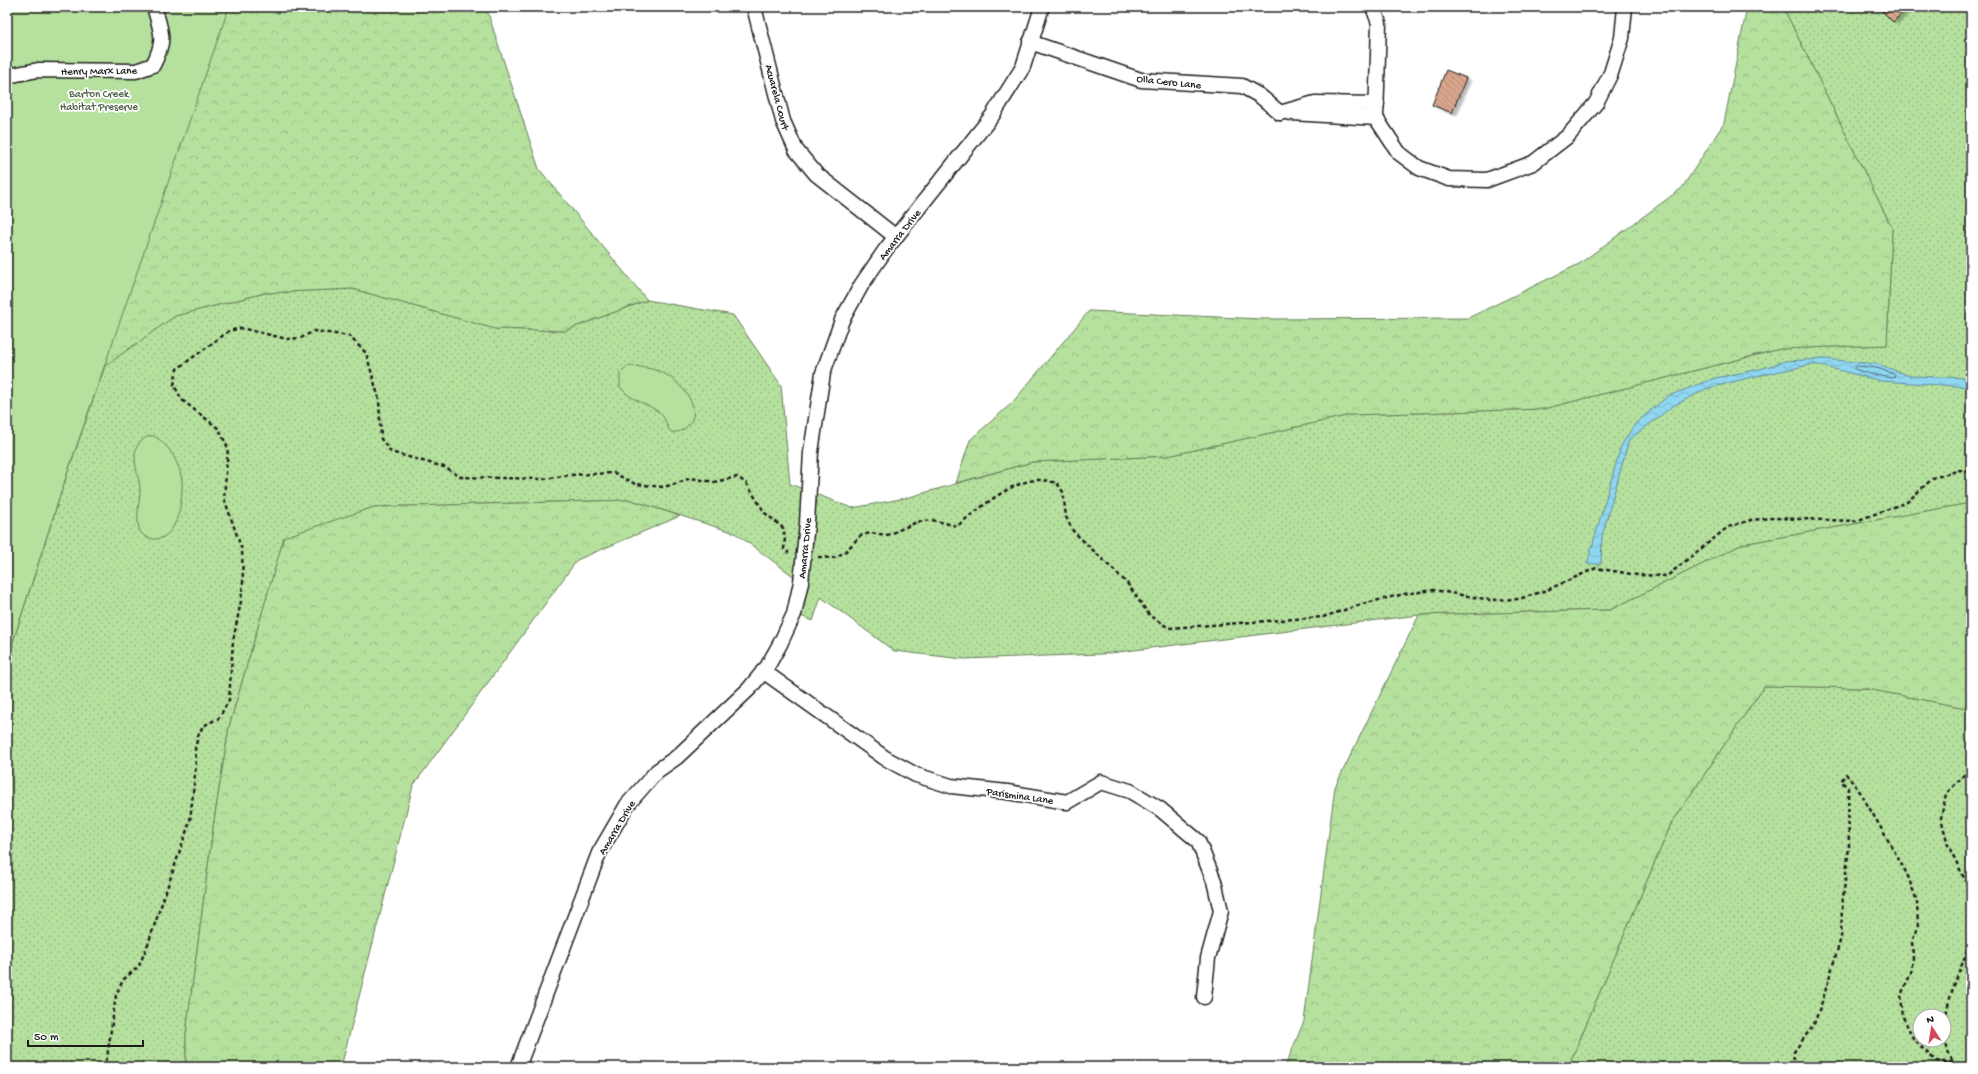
<svg xmlns="http://www.w3.org/2000/svg" width="1978" height="1074" font-family="'Gochi Hand',sans-serif">
  <style>
    .grass { fill: url(#grass-dots); stroke: #687e5c; fill-rule: evenodd }
    .forest { fill: url(#forest-crowns); stroke: #687e5c }
    .park { fill: #b5e09d; stroke: #687e5c }
    .water { fill: url(#water-waves); stroke: #618c9c }
    .lines { fill: none; stroke-linecap: round; stroke-linejoin: round }
    .shore { stroke: #4a6671; stroke-width: 1 }
    .building { fill: url(#building-back-hatch); stroke: #1c1c1c; filter: url(#shadow) }
    .minor-casing { stroke: #1c1c1c; stroke-width: 17 }
    .path { stroke: #1c1c1c; stroke-width: 2.5; stroke-dasharray: 4 3; stroke-linecap: butt }
    .minor { stroke: #fff; stroke-width: 14 }
    .labels { text-anchor: middle; stroke-width: 3.5; stroke-linejoin: round; paint-order: stroke }
    .street-label { font-size: 11px; fill: #1c1c1c; stroke: #fff }
    .park-label { font-size: 11px; fill: #526149; stroke: #fff }
  </style>
  <defs>
    <pattern id="grass-dots" width="8" height="8" patternUnits="userSpaceOnUse"><rect width="8" height="8" fill="#b5e09d"/><path d="M2 2h.1M6 6h.1" fill="none" stroke="#9bc087" stroke-width="1.8" stroke-linecap="round"/></pattern>
    <pattern id="forest-crowns" width="20" height="18" patternUnits="userSpaceOnUse"><rect width="20" height="18" fill="#b5e09d"/><path d="M2 6a3 3 0 1 1 6 0M12 15a3 3 0 1 1 6 0" fill="none" stroke="#9bc087"/></pattern>
    <pattern id="water-waves" width="16" height="10" patternUnits="userSpaceOnUse"><rect width="16" height="10" fill="#8fd6f1"/><path d="M0 5q4-4 8 0t8 0" fill="none" stroke="#7bb7ce"/></pattern>
    <pattern id="building-back-hatch" width="6" height="6" patternUnits="userSpaceOnUse"><rect width="6" height="6" fill="#d8a58b"/><path d="M-1 5l2 2M0 0l6 6M5-1l2 2" fill="none" stroke="#b98d77"/></pattern>
    <filter id="shadow"><feDropShadow dx="4.5" dy="2.5" stdDeviation="1" flood-color="#0004"/></filter>
  </defs>
  <rect width="100%" height="100%" fill="#fff"/>
  <filter id="ink" filterUnits="userSpaceOnUse"><feTurbulence type="fractalNoise" baseFrequency=".025" numOctaves="2"/><feDisplacementMap in="SourceGraphic" scale="8" xChannelSelector="R" yChannelSelector="G"/><feConvolveMatrix kernelMatrix="1 2 1 2 8 2 1 2 1" color-interpolation-filters="sRGB"/></filter>
  <g filter="url(#ink)">
    <!-- grass -->
    <g class="grass">
      <path d="M 1783,7 L 1971,7 L 1971,503 L 1743,544 L 1610,610 L 1419,615 L 1102,654 L 963,659 L 894,651 L 821,597 L 813,621 L 801,616 L 808,587 L 735,533 L 631,500 L 374,507 L 284,538 L 229,727 L 214,821 L 186,1033 L 186,1067 L 7,1067 L 7,660 L 68,471 L 105,365 L 175,316 L 265,293 L 353,289 L 496,329 L 564,331 L 647,300 L 733,315 L 781,385 L 790,484 L 852,508 L 906,498 L 1032,462 L 1168,456 L 1350,415 L 1543,409 L 1780,349 L 1887,345 L 1892,228 Z"/>
      <path d="M 1764,686 L 1862,688 L 1971,709 L 1971,1067 L 1865,1067 L 1862,1065 L 1861,1067 L 1568,1067 L 1671,824 ZM 1920,1016 L 1944,1016 L 1944,1040 L 1920,1040 Z"/>
    </g>
    <!-- forest -->
    <g class="forest">
      <path d="M 7,7 L 486,7 L 539,169 L 647,300 L 564,331 L 495,329 L 353,289 L 265,293 L 175,316 L 105,366 L 68,471 L 7,660 Z"/>
      <path d="M 1747,7 L 1783,7 L 1892,228 L 1887,345 L 1780,349 L 1543,409 L 1350,415 L 1168,456 L 1032,462 L 956,483 L 970,440 L 1012,403 L 1089,311 L 1261,319 L 1468,318 L 1579,264 L 1682,188 L 1724,123 Z"/>
      <path d="M 631,500 L 680,516 L 577,560 L 413,786 L 341,1067 L 186,1067 L 186,1033 L 214,821 L 229,727 L 284,537 L 374,507 Z"/>
      <path d="M 1971,503 L 1971,709 L 1862,688 L 1764,686 L 1671,824 L 1568,1067 L 1285,1067 L 1304,1021 L 1335,787 L 1419,615 L 1610,610 L 1743,544 Z"/>
    </g>
    <!-- park -->
    <g class="park">
      <path d="M 7,7 L 229,7 L 68,471 L 7,660 Z"/>
      <path d="M 632,366 C 643,367 656,369 665,374 C 681,383 707,411 685,428 C 681,431 677,433 671,432 C 666,427 666,418 660,413 C 648,403 632,402 620,387 L 620,373 L 626,367 Z"/>
      <path d="M 149,436 L 154,436 C 169,444 180,464 182,481 C 183,499 178,539 155,539 C 129,539 140,505 140,491 C 140,473 124,447 149,436 Z"/>
    </g>
    <!-- water -->
    <path class="water" d="M 1825,359 L 1878,364 L 1910,376 L 1971,378 L 1971,387 L 1881,381 L 1814,364 L 1748,378 L 1706,389 L 1673,406 L 1629,440 L 1602,536 L 1601,564 L 1587,564 L 1621,446 L 1636,423 L 1668,396 L 1715,378 L 1760,369 L 1785,361 Z"/>
    <g class="lines">
      <!-- shore -->
      <path class="shore" d="M 1857,366 L 1877,368 L 1894,374 L 1895,376 L 1893,378 C 1880,376 1866,374 1855,369 Z"/>
    </g>
    <!-- building -->
    <g class="building">
      <path d="M 1878,7 L 1908,7 L 1893,22 Z"/>
      <path d="M 1446,70 L 1466,78 L 1452,113 L 1432,105 Z"/>
    </g>
    <g class="lines">
      <defs>
        <g id="minor">
          <path d="M 754,7 L 783,121 L 796,150 L 816,174 L 896,237"/>
          <path d="M 1373,7 L 1379,23 L 1376,118 L 1399,153 L 1419,168 L 1449,179 L 1487,180 L 1533,163 L 1568,136 L 1596,103 L 1611,73 L 1622,38 L 1625,7"/>
          <path d="M 1030,42 L 1141,80 L 1242,86 L 1260,96 L 1280,113"/>
          <path d="M 7,76 L 38,70 L 136,71 L 153,65 C 166,40 162,33 154,7"/>
          <path d="M 1280,113 L 1315,103 L 1377,104"/>
          <path d="M 1291,113 L 1376,118"/>
          <path d="M 763,671 L 885,758 L 916,775 L 951,786 L 1007,792 L 1067,802 L 1101,782 L 1130,791 L 1160,809 L 1198,841 L 1214,881 L 1221,911 L 1208,958 L 1204,997"/>
          <path d="M 518,1067 L 599,853 L 627,805 L 657,771 L 677,757 L 749,689 L 767,667 L 780,644 L 794,614 L 801,582 L 807,523 L 811,452 L 823,373 L 842,320 L 862,284 L 886,249 L 992,116 L 1023,67 L 1042,7"/>
        </g>
      </defs>
      <!-- minor casing -->
      <use href="#minor" class="minor-casing"/>
      <!-- path -->
      <g class="path">
        <path d="M 818,557 L 834,558 L 845,552 L 860,536 L 870,533 L 888,535 L 917,522 L 932,520 L 957,526 C 978,510 1011,480 1039,480 C 1045,480 1052,482 1057,483 L 1063,492 L 1066,517 L 1073,531 L 1127,583 L 1150,616 L 1169,628 L 1323,617 L 1366,603 L 1404,594 L 1434,590 L 1490,600 L 1519,599 L 1547,590 L 1596,568 L 1637,575 L 1667,576 L 1728,527 L 1751,520 L 1773,518 L 1856,521 L 1907,502 L 1933,478 L 1960,470 L 1971,472"/>
        <path d="M 1971,771 L 1965,774 L 1946,794 L 1941,818 L 1948,845 L 1971,892"/>
        <path d="M 102,1067 L 107,1058 L 116,995 L 123,980 L 139,966 L 148,944 L 190,821 L 196,765 L 195,749 L 198,736 L 203,726 L 219,718 L 229,700 L 233,641 L 241,601 L 243,582 L 242,550 L 224,498 L 228,448 L 219,429 L 182,400 L 174,385 L 177,369 L 229,331 L 241,328 L 287,339 L 301,338 L 314,331 L 349,336 L 366,353 L 379,399 L 381,439 L 391,452 L 444,467 L 461,477 L 544,479 L 569,475 L 614,473 L 635,484 L 663,487 L 675,484 L 691,478 L 714,482 L 737,477 L 746,483 L 765,513 L 783,528 L 785,538 L 784,549 L 789,553"/>
        <path d="M 1793,1067 L 1794,1052 L 1814,1024 L 1822,1002 L 1841,938 L 1842,906 L 1849,847 L 1848,788 L 1841,781 L 1846,774 L 1860,792 L 1892,847 L 1907,874 L 1917,901 L 1918,928 L 1912,941 L 1913,958 L 1911,973 L 1901,995 L 1903,1017 L 1914,1040 L 1936,1061 L 1954,1063"/>
        <path d="M 1956,1067 C 1929,1027 1958,980 1971,940"/>
      </g>
      <!-- minor -->
      <use href="#minor" class="minor"/>
    </g>
  </g>
  <g class="labels">
    <!-- street labels -->
    <g class="street-label">
      <text transform="translate(99 70) rotate(-1)" y="4">Henry Marx Lane</text>
      <text transform="translate(1169 81) rotate(6)" y="4">Olla Cero Lane</text>
      <text transform="translate(778 97) rotate(75)" y="4">Acuarela Court</text>
      <text transform="translate(899 234) rotate(-52)" y="4">Amarra Drive</text>
      <text transform="translate(804 548) rotate(-84)" y="4">Amarra Drive</text>
      <text transform="translate(1020 795) rotate(8)" y="4">Parismina Lane</text>
      <text transform="translate(616 827) rotate(-59)" y="4">Amarra Drive</text>
    </g>
    <!-- park labels -->
    <g class="park-label">
      <text x="99" y="97">Barton Creek<tspan x="99" dy="13">Habitat Preserve</tspan></text>
    </g>
  </g>
  <!-- margin -->
  <rect width="1978" height="1074" fill="none" stroke="#fff" stroke-width="24"/>
  <rect x="12" y="12" width="1954" height="1050" fill="none" stroke="#1c1c1c" stroke-width="1.5" filter="url(#ink)"/>
  <!-- north arrow -->
  <g transform="translate(1932 1028) rotate(348)"><circle r="19" fill="#ffffff" stroke="#a4a4a4"/>
  <path d="M0-3L7 15L0 10L-7 15Z" fill="#d1495b"/>
  <text y="-6" font-size="11" font-weight="bold" text-anchor="middle" fill="#1c1c1c">N</text>
  </g>
  <!-- scale -->
  <path d="M28 1040v6h115v-6" fill="none" stroke="#1c1c1c" stroke-width="2"/>
  <text x="34" y="1040" font-size="12" fill="#1c1c1c" stroke="#ffffff" stroke-width="3" paint-order="stroke">50 m</text>
</svg>
